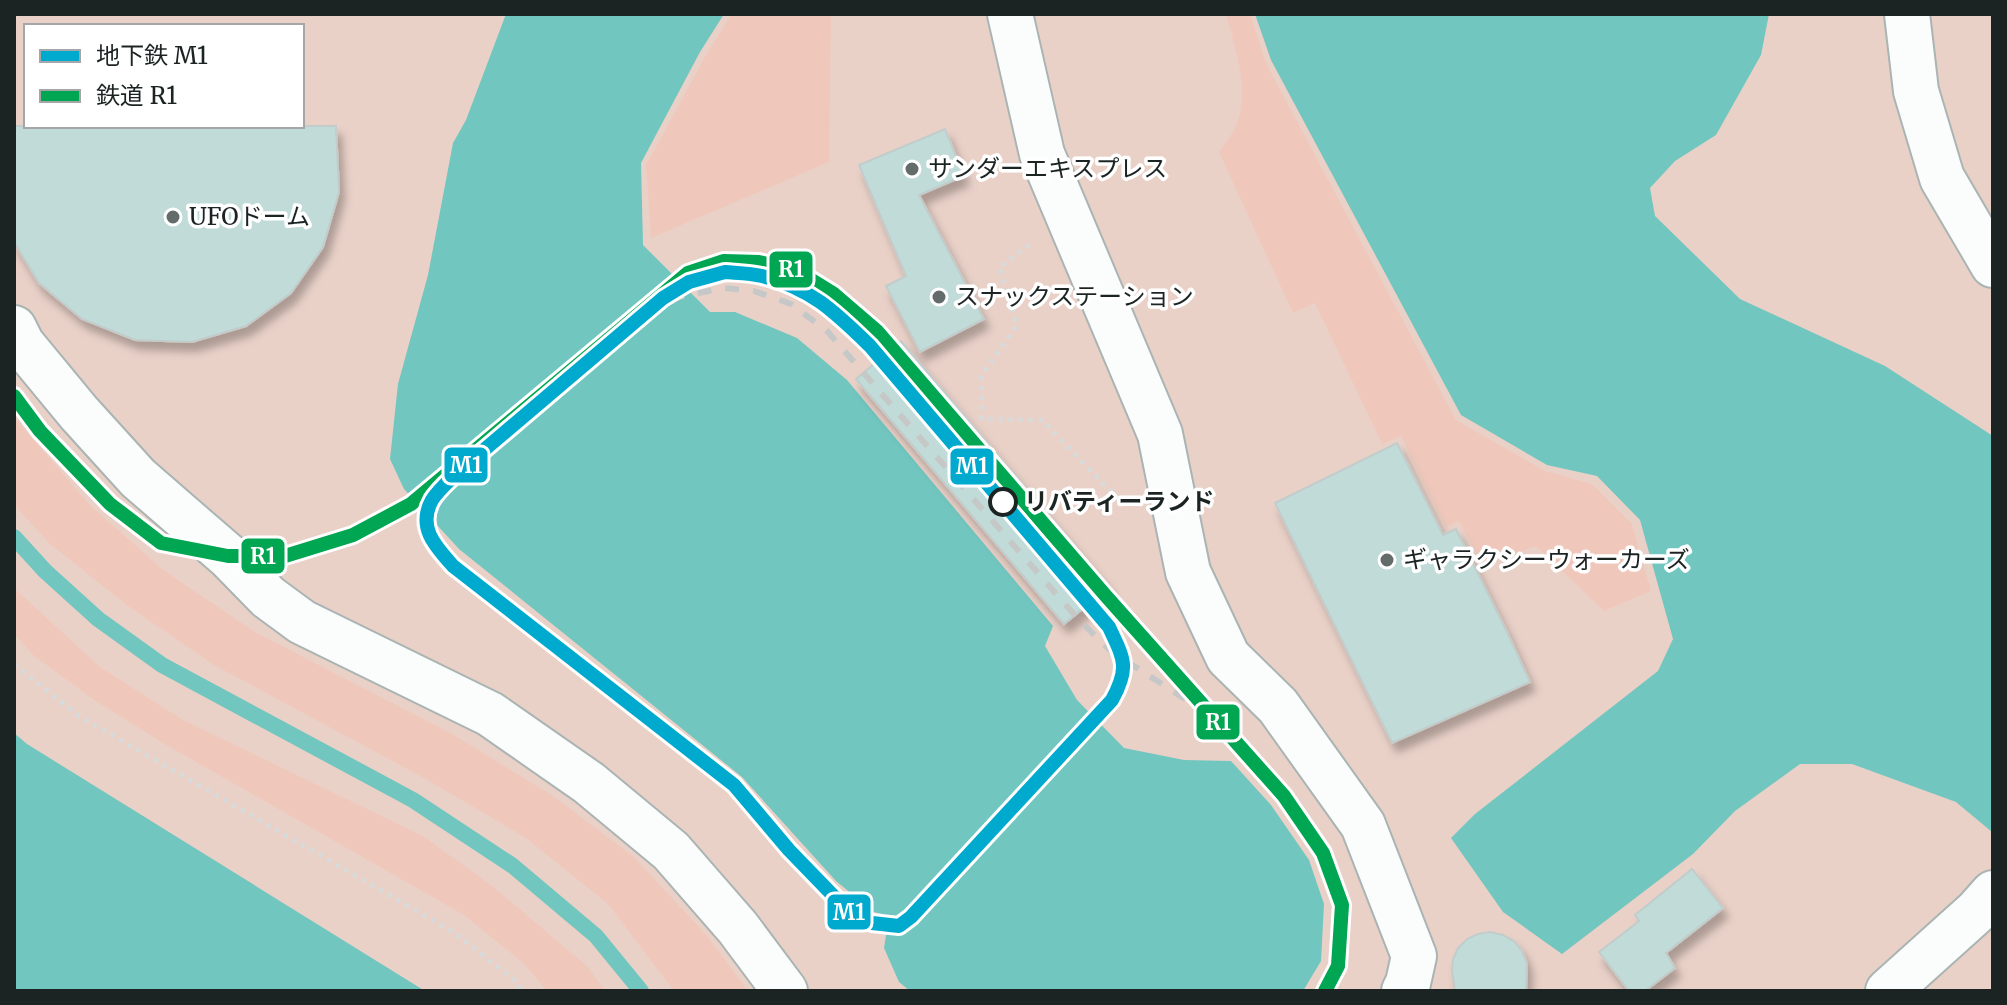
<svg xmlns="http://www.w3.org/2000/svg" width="2007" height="1005" font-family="Merriweather,'Noto Sans JP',serif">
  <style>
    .green { fill: #e9d1c8; fill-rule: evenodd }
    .forest { fill: #efc8bb }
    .water { fill: #71c6bf }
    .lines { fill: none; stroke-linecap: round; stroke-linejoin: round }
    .stream { stroke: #71c6bf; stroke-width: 16 }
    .building { fill: #c0dbd8; stroke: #c2ccca; stroke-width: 2; filter: url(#shadow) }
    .minor-casing { stroke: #aab4b2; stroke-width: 48 }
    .path { stroke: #d7dada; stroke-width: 5; stroke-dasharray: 4 6; stroke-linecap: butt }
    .minor { stroke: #fbfdfd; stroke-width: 44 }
    .rail { stroke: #c6c8c8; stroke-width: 6; stroke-dasharray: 14 14; stroke-linecap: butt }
    .rail-1-casing { stroke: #fff; stroke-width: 20 }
    .rail-1 { stroke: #00a651; stroke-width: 14 }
    .metro-1-casing { stroke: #fff; stroke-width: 20 }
    .metro-1 { stroke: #00a9ce; stroke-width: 14 }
    .poi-dot { fill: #636c6b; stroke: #fff; stroke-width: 3 }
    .stop-dot { fill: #fff; stroke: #1c2423; stroke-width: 4 }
    .labels { text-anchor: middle; stroke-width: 7; stroke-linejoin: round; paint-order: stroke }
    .poi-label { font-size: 24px; fill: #1c2423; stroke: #fff; text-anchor: start }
    .stop-label { font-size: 24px; font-weight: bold; fill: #1c2423; stroke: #fff; text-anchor: start }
    .line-badge { stroke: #fff; stroke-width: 3 }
    .badge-label { font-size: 22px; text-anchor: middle; font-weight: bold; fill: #fff }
  </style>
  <defs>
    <filter id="shadow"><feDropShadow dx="5" dy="9" stdDeviation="4" flood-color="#0004"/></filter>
  </defs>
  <rect width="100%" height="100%" fill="#e6f3f1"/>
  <!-- green -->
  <path class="green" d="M 14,14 L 1993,14 L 1993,991 L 14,991 ZM 26,26 L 302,26 L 302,126 L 26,126 Z"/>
  <!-- forest -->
  <g class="forest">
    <path d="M 732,14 L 831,14 L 829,162 L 651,238 L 646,165 L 706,55 Z"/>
    <path d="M 1226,14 L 1250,14 L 1266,63 L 1456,420 L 1545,471 L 1592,484 L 1632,524 L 1651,591 L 1604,611 L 1536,546 L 1483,566 L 1459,521 L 1446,527 L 1401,436 L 1382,444 L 1315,303 L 1293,313 L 1219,152 C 1224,144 1232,135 1236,126 C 1251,90 1235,49 1226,14 Z"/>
    <path d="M 14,417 L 90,505 L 162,569 L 255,632 L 454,735 L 553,796 L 635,858 L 707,936 L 748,991 L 674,991 L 608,904 L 526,838 L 424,778 L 214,665 L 128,606 L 50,544 L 14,505 Z"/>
    <path d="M 14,588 L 100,667 L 183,720 L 423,836 L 491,885 L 587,966 L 605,991 L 547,991 L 523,963 L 464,915 L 168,746 L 94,700 L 33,655 L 14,634 Z"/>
  </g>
  <!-- water -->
  <g class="water">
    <path d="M 506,14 L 724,14 L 700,52 L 641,163 L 643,245 L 710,312 L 735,312 L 797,338 L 847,380 L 1053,626 L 1045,646 L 1077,700 L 1124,748 L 1184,760 L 1231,761 L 1271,805 L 1309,860 L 1324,904 L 1321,961 L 1303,991 L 910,991 L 899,982 L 884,948 L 889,916 L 874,912 L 836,881 L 742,777 L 459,549 L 404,489 L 390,459 L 398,384 L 428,275 L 453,143 L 466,120 Z"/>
    <path d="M 1255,14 L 1769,14 L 1761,55 L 1716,135 L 1675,161 L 1650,188 L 1655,216 L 1740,299 L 1885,366 L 1993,436 L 1993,846 L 1992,832 L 1956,802 L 1852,764 L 1800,764 L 1735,811 L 1693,854 L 1562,954 L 1503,912 L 1451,838 L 1475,814 L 1658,671 L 1673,639 L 1640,520 L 1597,476 L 1547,465 L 1461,415 L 1271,60 Z"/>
    <path d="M 14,733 L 27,744 L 425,991 L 14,991 Z"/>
  </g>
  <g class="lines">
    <!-- stream -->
    <path class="stream" d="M 14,537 L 45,571 L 98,619 L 162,665 L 413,800 L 513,866 L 596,936 L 641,991"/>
  </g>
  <!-- building -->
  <g class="building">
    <path d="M 14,126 L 336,126 L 339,192 L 323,247 L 291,293 L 246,326 L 192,342 L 135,340 L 82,319 L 39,283 L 14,242 Z"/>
    <path d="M 945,129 L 964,176 L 919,195 L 984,319 L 920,352 L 886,286 L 906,276 L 859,165 Z"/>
    <path d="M 901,341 L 1109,587 L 1064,624 L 856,379 Z"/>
    <path d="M 1397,443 L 1443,535 L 1456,529 L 1508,634 L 1530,682 L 1392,743 L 1275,503 Z"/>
    <path d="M 1692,869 L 1723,908 L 1666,953 L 1675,968 L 1645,991 L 1629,991 L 1599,952 L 1639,921 L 1635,915 Z"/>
    <path d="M 1490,932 L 1503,935 L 1514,941 L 1522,951 L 1527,964 L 1526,991 L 1455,991 L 1452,971 L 1453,959 L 1458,948 L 1467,939 L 1478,934 Z"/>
  </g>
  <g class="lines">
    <defs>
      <g id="minor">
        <path d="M 1010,14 L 1042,154 L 1160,434 L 1188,572 L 1228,657 L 1278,706 L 1363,825 L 1414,956 L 1408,983 L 1404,991"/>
        <path d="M 1907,14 L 1916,91 L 1942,178 L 1993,265"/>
        <path d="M 14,328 L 22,344 L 79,413 L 138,478 L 228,556 L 268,597 L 302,622 L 490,714 L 589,783 L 671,851 L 738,928 L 785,991"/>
        <path d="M 1888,991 L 1977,911 L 1993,893"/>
      </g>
    </defs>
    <!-- minor casing -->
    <use href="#minor" class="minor-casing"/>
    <!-- path -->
    <g class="path">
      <path d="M 1029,245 L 999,267 L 1017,325 L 981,376 L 982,419 L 1042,420 L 1121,502"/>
      <path d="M 14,664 L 79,716 L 455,933 L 513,979 L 523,991"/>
    </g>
    <!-- minor -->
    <use href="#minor" class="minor"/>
    <!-- rail -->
    <g class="rail">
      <path d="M 725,272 C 737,273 750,273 762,276 C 811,288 835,312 870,346 L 1109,627 C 1124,659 1130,667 1112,700 L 911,917 L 899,926 L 872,923 L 850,913 L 789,850 L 734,785 L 453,566 C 435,546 417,527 432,500 C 438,490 450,480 458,472 L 663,298 L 689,282 Z"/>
      <path d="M 671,301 L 679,297 L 724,288 L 754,291 L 791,304 L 827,331 L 1078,619 L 1112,652 L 1193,704 L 1220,723"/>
    </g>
    <defs>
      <path id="rail-1" d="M 14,396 L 40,431 L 110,504 L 161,543 L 228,556 L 285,556 L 353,535 L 411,504 L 688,273 L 724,261 L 759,262 L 797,271 L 834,294 L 877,331 L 1106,596 L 1284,796 L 1323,853 L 1342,905 L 1338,966 L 1325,991"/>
    </defs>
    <!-- rail-1 casing -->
    <use href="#rail-1" class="rail-1-casing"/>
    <!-- rail-1 -->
    <use href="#rail-1" class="rail-1"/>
    <defs>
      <path id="metro-1" d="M 725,272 C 737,273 750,273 762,276 C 811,288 835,312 870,346 L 1109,627 C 1124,659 1130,667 1112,700 L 911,917 L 899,926 L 872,923 L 850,913 L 789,850 L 734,785 L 453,566 C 435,546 417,527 432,500 C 438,490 450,480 458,472 L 663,298 L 689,282 Z"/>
    </defs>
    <!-- metro-1 casing -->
    <use href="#metro-1" class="metro-1-casing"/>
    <!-- metro-1 -->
    <use href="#metro-1" class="metro-1"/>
  </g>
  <!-- markers -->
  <g class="poi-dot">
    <circle cx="912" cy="169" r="8"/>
    <circle cx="173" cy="217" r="8"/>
    <circle cx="939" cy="297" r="8"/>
    <circle cx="1387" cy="560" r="8"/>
  </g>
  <circle class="stop-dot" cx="1003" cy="502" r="13"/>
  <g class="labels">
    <!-- poi labels -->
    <g class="poi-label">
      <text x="928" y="177">サンダーエキスプレス</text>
      <text x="189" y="225">UFOドーム</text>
      <text x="955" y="305">スナックステーション</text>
      <text x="1403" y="568">ギャラクシーウォーカーズ</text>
    </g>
    <!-- stop labels -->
    <g class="stop-label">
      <text x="1024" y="510">リバティーランド</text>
    </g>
  </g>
  <g class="line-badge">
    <rect x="768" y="250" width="46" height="39" rx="8" fill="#00a651"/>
    <rect x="443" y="446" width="46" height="38" rx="8" fill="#00a9ce"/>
    <rect x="949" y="447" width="46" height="39" rx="8" fill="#00a9ce"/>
    <rect x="240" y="537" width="46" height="38" rx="8" fill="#00a651"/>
    <rect x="1195" y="703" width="46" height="38" rx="8" fill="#00a651"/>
    <rect x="826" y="893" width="46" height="38" rx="8" fill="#00a9ce"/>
  </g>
  <g class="badge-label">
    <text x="791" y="277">R1</text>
    <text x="466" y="473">M1</text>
    <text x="972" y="474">M1</text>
    <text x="263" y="564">R1</text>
    <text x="1218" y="730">R1</text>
    <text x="849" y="920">M1</text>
  </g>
  <!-- border -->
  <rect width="2007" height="1005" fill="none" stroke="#1c2423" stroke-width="32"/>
  <!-- legend -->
  <rect x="24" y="24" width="280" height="104" fill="#ffffff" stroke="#a4a7a7" stroke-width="2"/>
  <rect x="40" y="50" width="40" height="12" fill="#00a9ce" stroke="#a4a7a7" stroke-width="2"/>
  <text x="96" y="64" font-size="24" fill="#1c2423">地下鉄 M1</text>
  <rect x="40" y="90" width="40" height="12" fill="#00a651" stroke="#a4a7a7" stroke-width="2"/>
  <text x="96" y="104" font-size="24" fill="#1c2423">鉄道 R1</text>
</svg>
